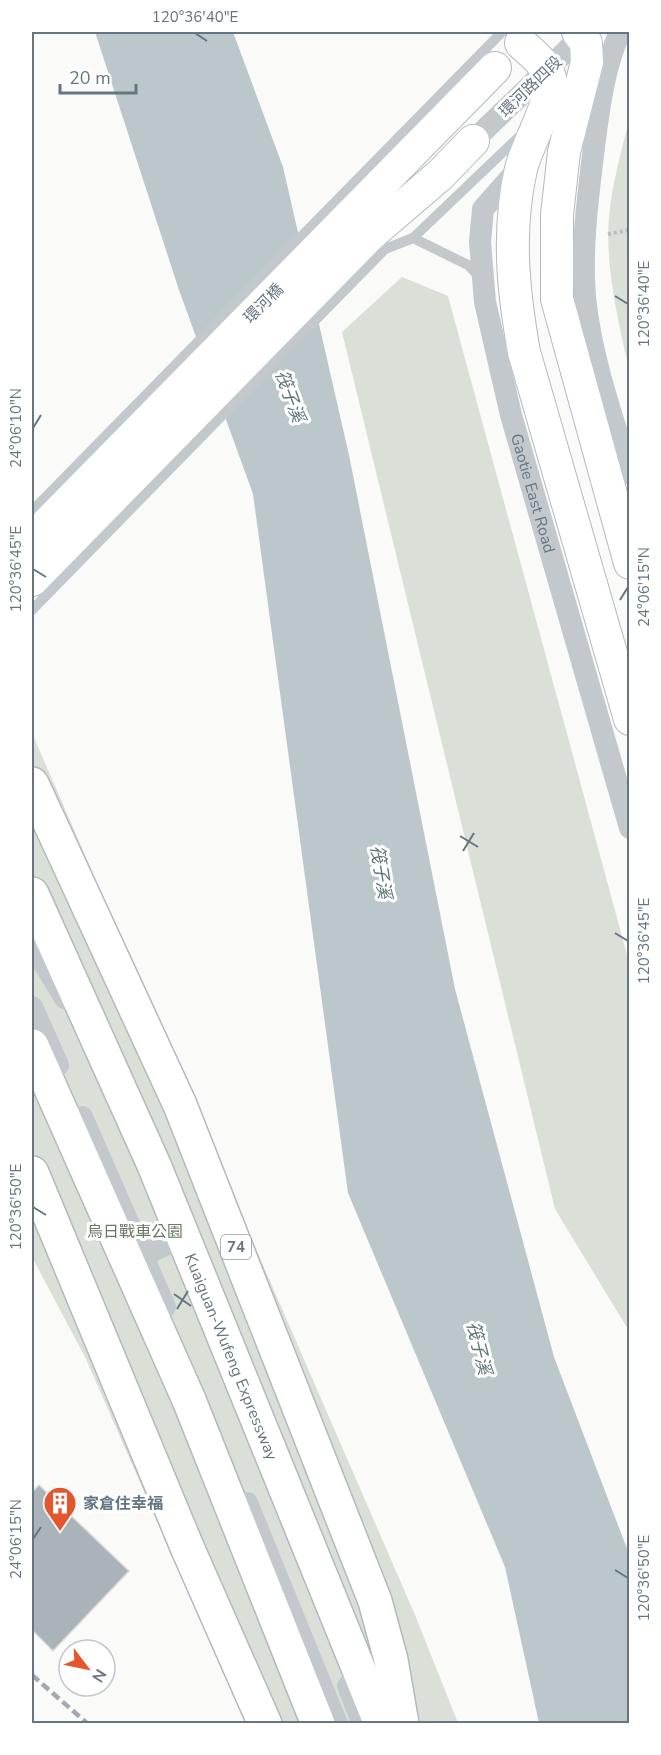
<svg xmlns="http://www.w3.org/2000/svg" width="661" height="1755" font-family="'Nunito Sans','Noto Sans TC',sans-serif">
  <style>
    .green { fill: #dadfd7 }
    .water { fill: #bbc7cb }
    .building { fill: #aab3b9; stroke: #dcdcda; stroke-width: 1.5 }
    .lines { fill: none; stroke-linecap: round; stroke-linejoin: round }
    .secondary-casing { stroke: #b3babf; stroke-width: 34 }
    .highway-casing { stroke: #b4b9bd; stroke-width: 36 }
    .path { stroke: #bbbfc2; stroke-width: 4; stroke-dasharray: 3 3; stroke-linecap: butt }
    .lane { stroke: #c3c8cc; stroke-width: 10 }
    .street { stroke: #c3c8cc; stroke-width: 22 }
    .secondary { stroke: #fff; stroke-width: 32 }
    .highway { stroke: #fff; stroke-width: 33 }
    .rail { stroke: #a2aab0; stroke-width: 4.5; stroke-dasharray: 9 4.5; stroke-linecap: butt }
    .ticks { fill: none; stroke: #657683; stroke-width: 2 }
    .labels { text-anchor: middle; stroke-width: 6; stroke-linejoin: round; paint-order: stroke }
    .shield { fill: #fff; stroke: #939fa8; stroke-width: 1.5 }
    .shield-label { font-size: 15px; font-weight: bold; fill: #657683 }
    .street-label { font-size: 16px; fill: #657683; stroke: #fff }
    .park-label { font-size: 16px; fill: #687a64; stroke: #fff }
    .poi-label { font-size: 16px; font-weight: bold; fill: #657683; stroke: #fff; text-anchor: start }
    .water-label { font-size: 18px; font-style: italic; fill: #60757c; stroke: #fff }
    .neatline { fill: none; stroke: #657683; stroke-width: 2 }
    .ticks-label { font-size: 15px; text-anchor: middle; fill: #657683 }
  </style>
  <rect width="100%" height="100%" fill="#fafaf8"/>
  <!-- green -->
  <g class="green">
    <path d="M 629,121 L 630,121 L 629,369 C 618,320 605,267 609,217 C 612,185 621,152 629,121 Z"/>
    <path d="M 402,277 L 448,296 L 629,962 L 629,1331 L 555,1209 L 342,332 Z"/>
    <path d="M 32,733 L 415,1615 L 458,1723 L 245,1723 L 86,1359 L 32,1257 Z"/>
  </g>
  <!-- water -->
  <path class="water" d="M 95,32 L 233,32 L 283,167 L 349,455 L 455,989 L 554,1357 L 629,1554 L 629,1723 L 539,1723 L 505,1567 L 348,1193 L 253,494 L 179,290 Z"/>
  <!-- building -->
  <path class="building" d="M 39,1485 L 129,1571 L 53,1651 L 32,1630 L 32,1492 Z"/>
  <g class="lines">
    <defs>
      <g id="secondary">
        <path d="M 578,32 L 586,43 L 587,62 L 564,152 L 557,215 L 557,299 L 630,563"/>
        <path d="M 521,43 C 530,52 547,64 550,78 C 555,98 526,146 521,169 C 507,231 513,290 524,352 L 630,719"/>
        <path d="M 32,539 L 495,68"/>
        <path d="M 32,580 L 370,235 L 440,175 L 473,141"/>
      </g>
      <g id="highway">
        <path d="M 32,784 L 180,1105 L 375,1601 L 391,1660 L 402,1724"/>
        <path id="s2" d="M 32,894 L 154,1165 L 381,1724"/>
        <path d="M 32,1046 L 189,1400 L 318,1724"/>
        <path d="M 32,1173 L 187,1547 L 265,1724"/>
      </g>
    </defs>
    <!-- secondary casing -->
    <use href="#secondary" class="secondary-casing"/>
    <!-- highway casing -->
    <use href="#highway" class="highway-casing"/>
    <!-- path -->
    <path class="path" d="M 608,234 L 630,230"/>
    <!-- lane -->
    <g class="lane">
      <path d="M 413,238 L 468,265 L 480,277"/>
      <path d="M 32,511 L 502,32"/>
      <path d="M 32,610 L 385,249 L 413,238 L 522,134"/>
    </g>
    <!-- street -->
    <g class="street">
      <path d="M 620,32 C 604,67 599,108 594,147 C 588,197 581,246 585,297 C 591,357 612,416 630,474"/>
      <path d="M 473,141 L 586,32"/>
      <path id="s1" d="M 521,166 L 483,209 L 480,242 L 485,302 L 511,415 L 630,828"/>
      <path d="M 32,944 L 65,998"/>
      <path d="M 32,1007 L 58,1065"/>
      <path d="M 82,1117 L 165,1307"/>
      <path d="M 143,1255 L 170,1243"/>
      <path d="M 247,1503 L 337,1724"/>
      <path d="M 348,1686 L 363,1724"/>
    </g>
    <!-- secondary -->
    <use href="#secondary" class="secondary"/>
    <!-- highway -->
    <use href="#highway" class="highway"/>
    <!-- rail -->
    <path class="rail" d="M 32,1675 L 88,1724"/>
  </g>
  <!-- ticks -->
  <path class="ticks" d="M 195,33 L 207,41M 615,296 L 628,304M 33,428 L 41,415M 33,569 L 46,577M 620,600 L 628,587M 460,836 L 478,847M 463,851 L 474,833M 615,933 L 628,941M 33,1207 L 46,1215M 174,1294 L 191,1306M 177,1309 L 188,1291M 33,1539 L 41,1527M 615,1570 L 628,1578"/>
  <!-- icons -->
  <defs>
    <symbol id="building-pin" viewBox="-11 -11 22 30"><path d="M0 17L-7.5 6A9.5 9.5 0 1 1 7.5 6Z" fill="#e4572e" stroke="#fff"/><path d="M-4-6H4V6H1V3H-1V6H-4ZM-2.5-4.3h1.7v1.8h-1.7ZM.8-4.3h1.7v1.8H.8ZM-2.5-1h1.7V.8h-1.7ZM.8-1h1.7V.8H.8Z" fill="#fff"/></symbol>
  </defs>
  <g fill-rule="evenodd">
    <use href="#building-pin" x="41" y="1484" width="38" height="52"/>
  </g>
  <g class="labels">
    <!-- shield labels -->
    <rect class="shield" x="221" y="1235" width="30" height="24" rx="4.5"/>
    <g class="shield-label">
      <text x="236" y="1252">74</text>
    </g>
    <!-- street labels -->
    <g class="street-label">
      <text transform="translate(530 86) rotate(-44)" y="6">環河路四段</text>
      <text transform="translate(263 303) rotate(-45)" y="6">環河橋</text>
      <text dy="6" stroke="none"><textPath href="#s1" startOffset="348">Gaotie East Road</textPath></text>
      <text dy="6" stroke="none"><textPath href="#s2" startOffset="504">Kuaiguan-Wufeng Expressway</textPath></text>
    </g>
    <!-- park labels -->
    <g class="park-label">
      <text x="135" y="1237">烏日戰車公園</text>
    </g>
    <!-- poi labels -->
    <g class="poi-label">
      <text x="83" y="1509">家倉住幸福</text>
    </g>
    <!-- water labels -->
    <g class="water-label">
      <text transform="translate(290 396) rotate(70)" y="6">筏子溪</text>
      <text transform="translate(381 872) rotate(81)" y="6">筏子溪</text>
      <text transform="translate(479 1348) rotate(76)" y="6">筏子溪</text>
    </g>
  </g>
  <!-- border -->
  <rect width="661" height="1755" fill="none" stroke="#ffffff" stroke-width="66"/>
  <!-- north arrow -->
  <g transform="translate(87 1668) rotate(122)"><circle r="28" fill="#ffffff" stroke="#c1c8cd" stroke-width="1.5"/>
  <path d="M0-4.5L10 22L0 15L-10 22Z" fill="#e4572e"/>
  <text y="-9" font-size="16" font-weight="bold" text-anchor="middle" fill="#657683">N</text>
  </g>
  <!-- scale -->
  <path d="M60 84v9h76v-9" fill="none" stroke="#657683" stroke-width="3"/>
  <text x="69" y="84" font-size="18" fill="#657683" stroke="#ffffff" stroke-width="4.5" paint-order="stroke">20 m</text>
  <rect x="33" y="33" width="595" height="1689" class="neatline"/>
  <g class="ticks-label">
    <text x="195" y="22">120°36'40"E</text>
    <text transform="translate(644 304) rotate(-90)" y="5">120°36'40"E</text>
    <text transform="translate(16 428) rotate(-90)" y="5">24°06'10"N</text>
    <text transform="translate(16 569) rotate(-90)" y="5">120°36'45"E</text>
    <text transform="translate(644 587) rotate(-90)" y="5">24°06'15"N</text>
    <text transform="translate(644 941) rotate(-90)" y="5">120°36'45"E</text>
    <text transform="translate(16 1207) rotate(-90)" y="5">120°36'50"E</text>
    <text transform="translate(16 1539) rotate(-90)" y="5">24°06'15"N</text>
    <text transform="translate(644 1578) rotate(-90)" y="5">120°36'50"E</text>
  </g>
</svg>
